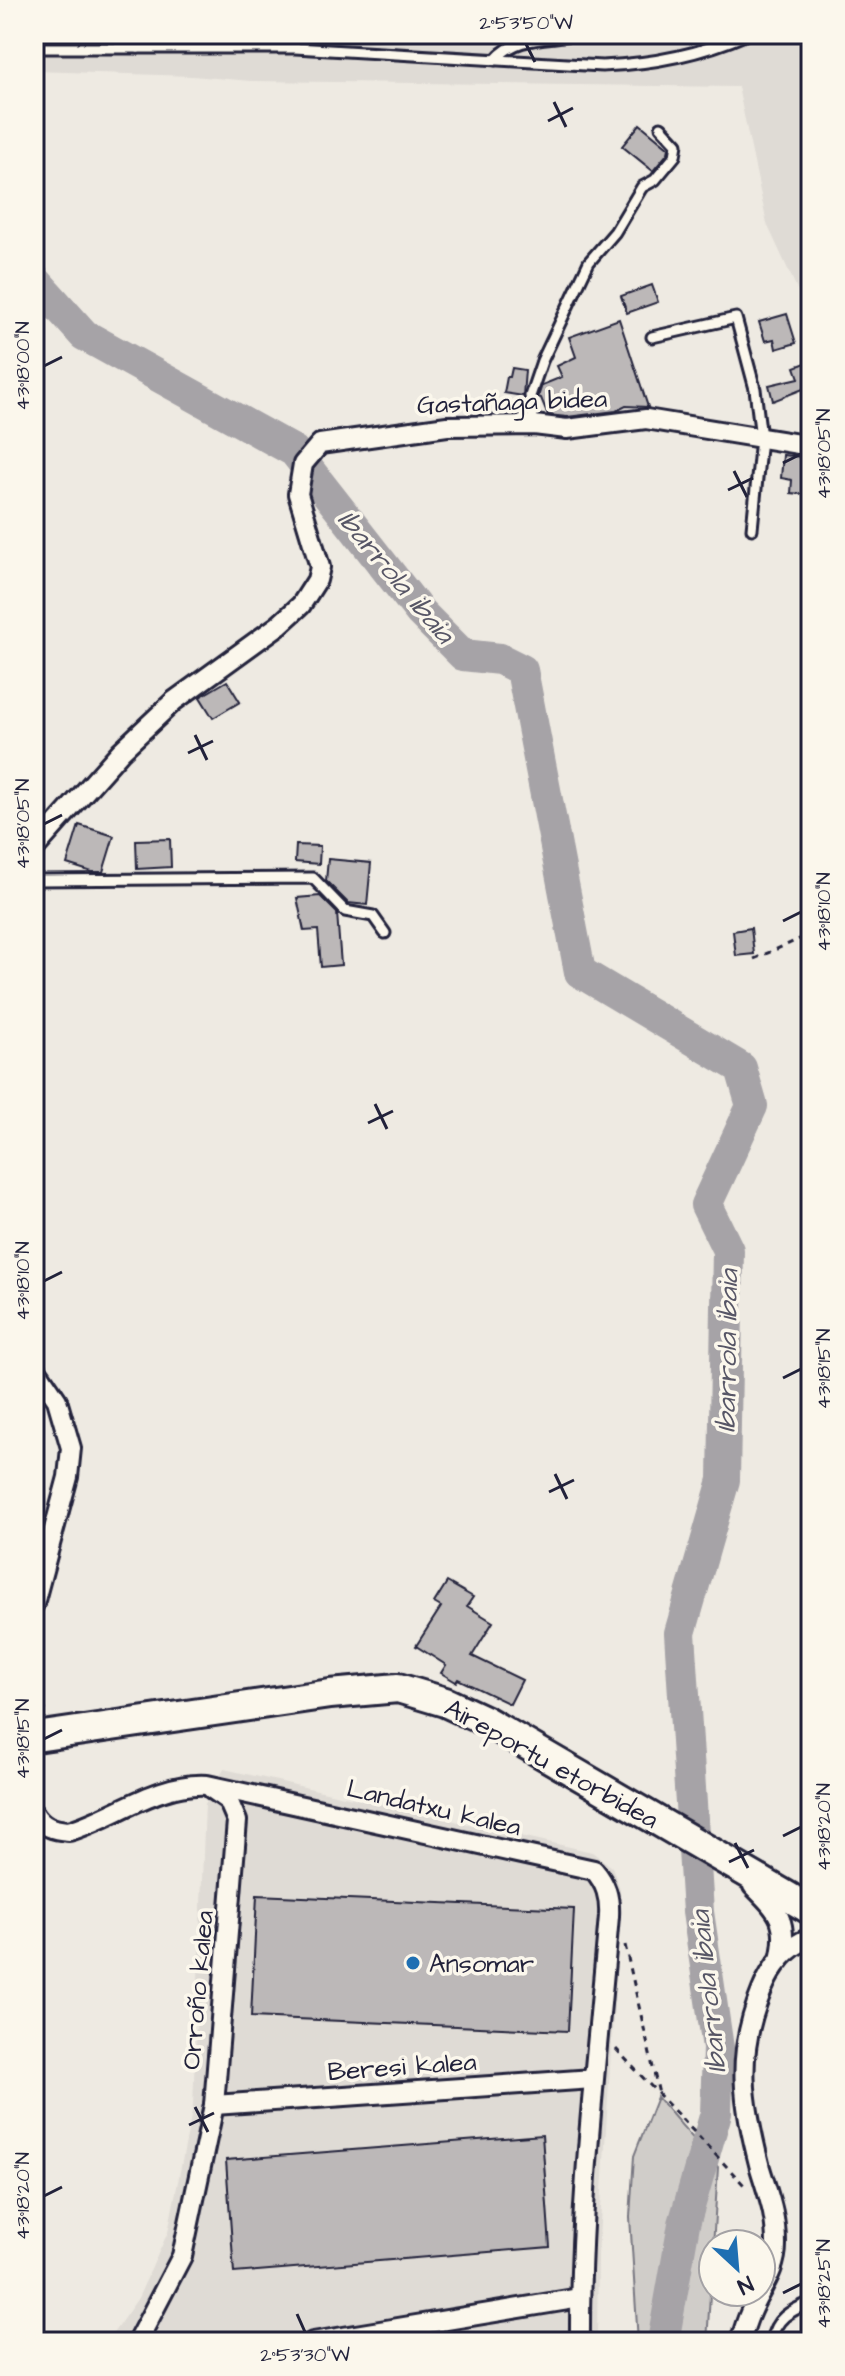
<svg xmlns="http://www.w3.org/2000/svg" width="845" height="2376" font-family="'Architects Daughter',sans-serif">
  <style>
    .built { fill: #dfdbd5 }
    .green { fill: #d0cdc9; stroke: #797882; stroke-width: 2 }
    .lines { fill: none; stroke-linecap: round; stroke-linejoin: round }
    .river { stroke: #a6a3a7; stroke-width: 32 }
    .building { fill: #bcb8b8; stroke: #22223b; stroke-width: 2 }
    .lane-casing { stroke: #22223b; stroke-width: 15 }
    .street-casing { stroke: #22223b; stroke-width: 24 }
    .primary-casing { stroke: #22223b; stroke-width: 34 }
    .path { stroke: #22223b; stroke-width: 3; stroke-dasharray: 6 6; stroke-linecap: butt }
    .lane { stroke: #fbf7ec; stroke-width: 9 }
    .street { stroke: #fbf7ec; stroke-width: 18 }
    .primary { stroke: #fbf7ec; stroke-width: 28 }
    .ticks { fill: none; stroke: #22223b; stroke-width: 3 }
    .poi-dot { fill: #1f6fb2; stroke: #fbf7ec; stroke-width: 3 }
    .labels { text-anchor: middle; stroke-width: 7; stroke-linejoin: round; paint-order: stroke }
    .street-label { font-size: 26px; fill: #22223b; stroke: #fbf7ec }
    .poi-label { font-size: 26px; fill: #22223b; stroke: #fbf7ec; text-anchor: start }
    .water-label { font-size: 28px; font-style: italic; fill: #575666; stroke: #fbf7ec }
    .neatline { fill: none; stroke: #22223b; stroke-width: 3 }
    .ticks-label { font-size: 20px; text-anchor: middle; fill: #22223b }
  </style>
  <rect width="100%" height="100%" fill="#eeeae2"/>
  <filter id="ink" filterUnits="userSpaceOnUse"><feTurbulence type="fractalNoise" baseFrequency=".0125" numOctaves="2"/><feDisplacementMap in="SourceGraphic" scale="16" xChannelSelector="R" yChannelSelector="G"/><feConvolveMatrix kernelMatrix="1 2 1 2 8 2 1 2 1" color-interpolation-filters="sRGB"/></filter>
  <g filter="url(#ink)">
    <!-- built -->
    <g class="built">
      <path d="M 34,34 L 811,34 L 811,319 L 767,224 L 738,87 L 251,81 L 192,76 L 34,71 Z"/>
      <path d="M 224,1769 L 592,1852 L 612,1867 L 620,1889 L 620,1911 L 598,2254 L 597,2342 L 107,2342 L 138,2298 L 168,2232 L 193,2106 L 205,1804 Z"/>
    </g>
    <!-- green -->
    <path class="green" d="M 657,2097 L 718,2167 L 707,2342 L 638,2342 L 630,2217 L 634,2156 Z"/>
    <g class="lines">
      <!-- river -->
      <path class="river" d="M 34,279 L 84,335 L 294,451 L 420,612 L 463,655 L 500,659 L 522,670 L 580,972 L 741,1068 L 752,1106 L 706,1205 L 728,1250 L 724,1480 L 680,1633 L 698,1912 L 718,2048 L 716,2113 L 684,2224 L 663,2342"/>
    </g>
    <!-- building -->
    <g class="building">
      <path d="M 640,124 L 669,148 L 668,153 L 653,171 L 622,146 Z"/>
      <path d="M 652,285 L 658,302 L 627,313 L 621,296 Z"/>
      <path d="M 787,314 L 796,343 L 776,349 L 774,339 L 765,341 L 759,322 Z"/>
      <path d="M 619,319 L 648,407 L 626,406 L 616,411 L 567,417 L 548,415 L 541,398 L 538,397 L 542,385 L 562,377 L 557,366 L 576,357 L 569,337 Z"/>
      <path d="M 811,361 L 811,405 L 803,389 L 773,401 L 769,385 L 799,378 L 795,367 Z"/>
      <path d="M 512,368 L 525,370 L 523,396 L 504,393 L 507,377 L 510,377 Z"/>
      <path d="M 783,455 L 811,458 L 811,495 L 791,493 L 792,480 L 781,478 Z"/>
      <path d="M 227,681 L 240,702 L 213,718 L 200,697 Z"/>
      <path d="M 79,825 L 114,836 L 103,872 L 92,872 L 67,864 Z"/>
      <path d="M 170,839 L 171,867 L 137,869 L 136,840 Z"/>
      <path d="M 296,845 L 320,846 L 319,864 L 295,862 Z"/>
      <path d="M 328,859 L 371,863 L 367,905 L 348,903 L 326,881 Z"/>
      <path d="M 320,896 L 337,913 L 341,965 L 321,967 L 318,930 L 304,931 L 297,898 Z"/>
      <path d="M 751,928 L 754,954 L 736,956 L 733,931 Z"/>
      <path d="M 447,1582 L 473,1597 L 467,1606 L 493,1622 L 472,1656 L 522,1680 L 510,1704 L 458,1679 L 456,1682 L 441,1673 L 446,1665 L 416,1646 L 441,1607 L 434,1603 Z"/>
      <path d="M 257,1895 L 574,1909 L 568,2031 L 251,2017 Z"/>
      <path d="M 542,2135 L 550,2247 L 234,2273 L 226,2160 Z"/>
    </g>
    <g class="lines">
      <defs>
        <g id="lane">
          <path d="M 136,34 L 138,48"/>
          <path d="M 34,48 L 295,48 L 602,66 C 653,64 701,54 747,34"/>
          <path d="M 495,60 C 516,35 548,40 577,34"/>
          <path d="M 652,337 L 736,318 L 755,389 L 761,438 L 752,529"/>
          <path d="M 534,425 L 530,396 L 542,361 L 589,262 L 615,232 L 642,187 L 655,180 L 675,156 L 677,144 L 661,127"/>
          <path d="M 34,880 L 313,878 L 345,911 L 373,916 L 385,933"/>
          <path d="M 771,2342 C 775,2318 790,2311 811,2302"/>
        </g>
        <g id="street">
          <path d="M 34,849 L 121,751 L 174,701 L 279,625 L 301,605 L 317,580 L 320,567 L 298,494 L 303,464 L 320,444 L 447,426 L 534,425 L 567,429 L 646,419 L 811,446"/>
          <path d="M 34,1366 L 57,1400 L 71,1448 L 68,1477 L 34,1604"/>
          <path d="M 34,1813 C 43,1827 53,1830 69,1831 C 114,1818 157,1782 207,1785 L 594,1870 C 606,1884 610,1897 609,1916 C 597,2057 579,2200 580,2342"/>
          <path d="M 753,1886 C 779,1912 789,1922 780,1960"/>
          <path d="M 214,2105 L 593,2079"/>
          <path d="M 137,2342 L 182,2256 L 214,2105 L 237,1821 L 228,1800 L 212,1789"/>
          <path d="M 313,2342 L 580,2298"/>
          <path d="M 740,2342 C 743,2332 746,2322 750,2313 C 759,2290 776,2272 776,2245 C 776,2213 769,2198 760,2168 C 743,2101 735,2055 762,1990 C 771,1968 787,1945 811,1938"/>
        </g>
        <path id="primary" d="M 36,1737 L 330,1694 L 398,1688 L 445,1702 L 486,1721 L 811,1910"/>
      </defs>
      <!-- lane casing -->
      <use href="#lane" class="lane-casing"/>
      <!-- street casing -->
      <use href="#street" class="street-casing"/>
      <!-- primary casing -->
      <use href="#primary" class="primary-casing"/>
      <!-- path -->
      <g class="path">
        <path d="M 754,959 L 811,934"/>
        <path d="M 34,1697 L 47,1712"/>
        <path d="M 625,1945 L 659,2094"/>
        <path d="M 616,2049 L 745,2186"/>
      </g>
      <!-- lane -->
      <use href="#lane" class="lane"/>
      <!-- street -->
      <use href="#street" class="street"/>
      <!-- primary -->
      <use href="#primary" class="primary"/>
    </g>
  </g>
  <!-- ticks -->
  <path class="ticks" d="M 526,44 L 535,62M 554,102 L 566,127M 548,121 L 573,108M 44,366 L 62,357M 783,463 L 801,454M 734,471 L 747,497M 728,490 L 753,478M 195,735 L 207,760M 188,753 L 213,741M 44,824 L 62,815M 783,921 L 801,912M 375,1104 L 387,1129M 368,1123 L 393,1111M 44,1281 L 62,1272M 783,1378 L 801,1369M 555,1474 L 567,1499M 549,1492 L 574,1480M 44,1739 L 62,1730M 783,1836 L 801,1827M 735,1843 L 748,1868M 729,1862 L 754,1850M 195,2107 L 208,2132M 189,2125 L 214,2113M 44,2196 L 62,2187M 783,2293 L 801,2284M 297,2314 L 305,2332"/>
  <!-- markers -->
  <circle class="poi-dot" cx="413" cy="1963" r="8"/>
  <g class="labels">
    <!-- street labels -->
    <g class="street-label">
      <text transform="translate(512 401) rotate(-2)" y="9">Gastañaga bidea</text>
      <text transform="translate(552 1763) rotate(29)" y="9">Aireportu etorbidea</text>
      <text transform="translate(434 1807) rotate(13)" y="9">Landatxu kalea</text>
      <text transform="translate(197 1990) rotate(-85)" y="9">Orroño kalea</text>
      <text transform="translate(402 2066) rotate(-4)" y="9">Beresi kalea</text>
    </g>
    <!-- poi labels -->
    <g class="poi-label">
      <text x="429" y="1972">Ansomar</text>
    </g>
    <!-- water labels -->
    <g class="water-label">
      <text transform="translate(397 576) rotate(50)" y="10">Ibarrola ibaia</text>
      <text transform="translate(726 1351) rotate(-89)" y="10">Ibarrola ibaia</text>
      <text transform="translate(707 1992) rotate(-96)" y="10">Ibarrola ibaia</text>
    </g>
  </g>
  <!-- margin -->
  <rect width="845" height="2376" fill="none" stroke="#fbf7ec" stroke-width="88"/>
  <!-- north arrow -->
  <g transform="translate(737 2268) rotate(154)"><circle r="38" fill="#fbf7ec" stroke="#a4a2a5" stroke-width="2"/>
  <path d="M0-6L14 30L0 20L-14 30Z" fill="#1f6fb2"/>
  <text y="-12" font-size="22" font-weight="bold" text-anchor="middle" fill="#22223b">N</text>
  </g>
  <rect x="44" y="44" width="757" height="2288" class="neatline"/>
  <g class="ticks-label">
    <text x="526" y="29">2°53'50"W</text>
    <text transform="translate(22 366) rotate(-90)" y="7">43°18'00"N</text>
    <text transform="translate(823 454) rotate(-90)" y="7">43°18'05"N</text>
    <text transform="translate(22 824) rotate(-90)" y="7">43°18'05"N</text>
    <text transform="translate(823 912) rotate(-90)" y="7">43°18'10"N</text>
    <text transform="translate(22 1281) rotate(-90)" y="7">43°18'10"N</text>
    <text transform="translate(823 1369) rotate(-90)" y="7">43°18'15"N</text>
    <text transform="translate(22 1739) rotate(-90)" y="7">43°18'15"N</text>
    <text transform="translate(823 1827) rotate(-90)" y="7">43°18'20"N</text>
    <text transform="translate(22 2196) rotate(-90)" y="7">43°18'20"N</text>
    <text transform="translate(823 2284) rotate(-90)" y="7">43°18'25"N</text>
    <text x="305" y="2361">2°53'30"W</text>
  </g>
</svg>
